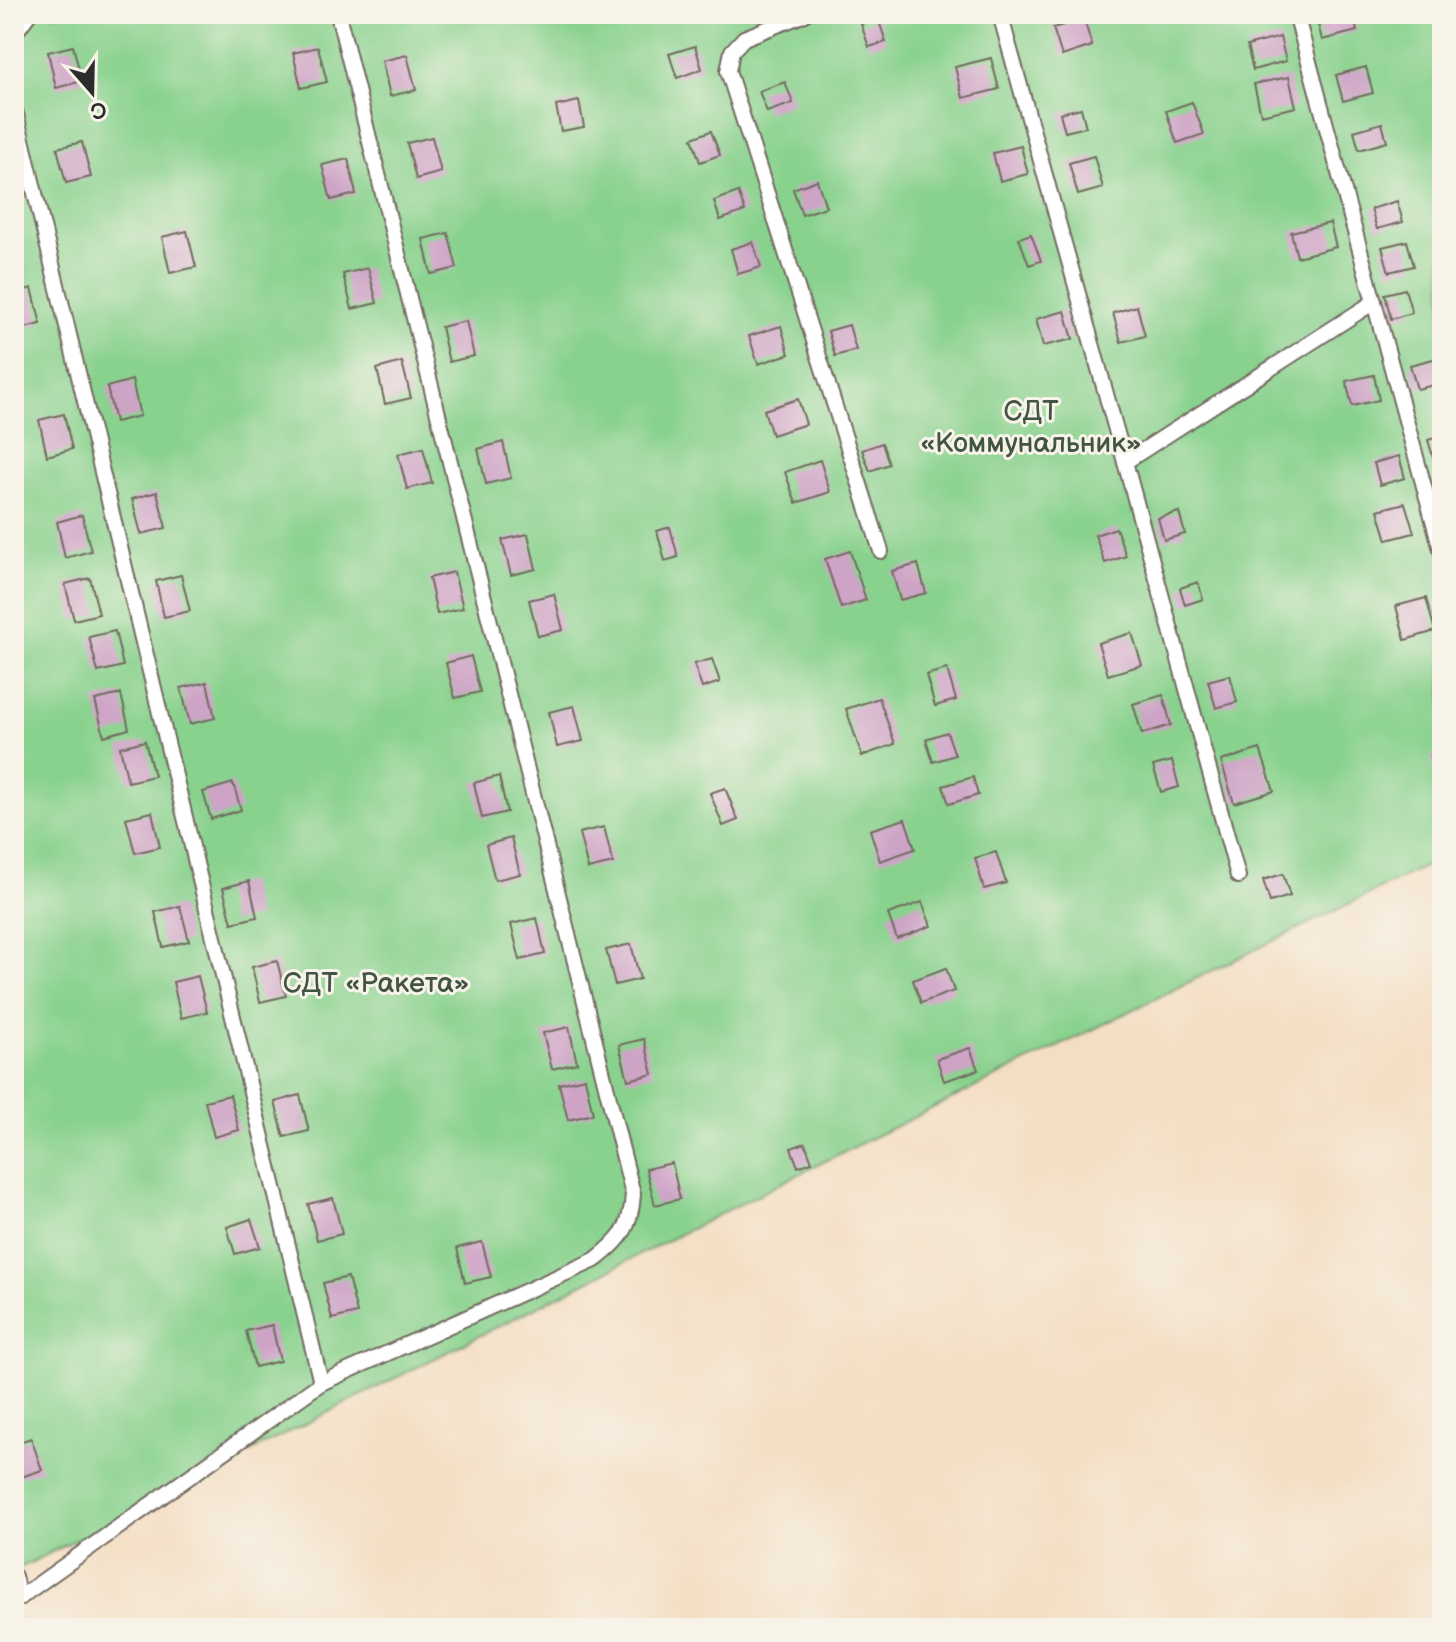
<svg xmlns="http://www.w3.org/2000/svg" width="1456" height="1642" font-family="'Balsamiq Sans',sans-serif">
  <style>
    .green { fill: #89d28e; stroke: #5a7e5c; stroke-width: 2 }
    .building { fill: #cda3c6 }
    .lines { fill: none; stroke-linecap: round; stroke-linejoin: round }
    .lane-casing { stroke: #716a60; stroke-width: 18 }
    .lane { stroke: #fff; stroke-width: 14 }
    .labels { text-anchor: middle; stroke-width: 6; stroke-linejoin: round; paint-order: stroke }
    .park-label { font-size: 28px; fill: #425544; stroke: #f7f3e8 }
  </style>
  <rect width="100%" height="100%" fill="#f7f3e8"/>
  <filter id="ink" filterUnits="userSpaceOnUse"><feTurbulence type="fractalNoise" baseFrequency=".0125" numOctaves="2"/><feDisplacementMap in="SourceGraphic" scale="16" xChannelSelector="R" yChannelSelector="G"/><feConvolveMatrix kernelMatrix="1 2 1 2 8 2 1 2 1" color-interpolation-filters="sRGB"/></filter>
  <filter id="wash" filterUnits="userSpaceOnUse"><feTurbulence type="fractalNoise" baseFrequency=".006" numOctaves="4" result="noise"/><feDisplacementMap in="SourceGraphic" scale="32" xChannelSelector="R" yChannelSelector="G"/><feGaussianBlur stdDeviation="1.8" result="paint"/><feColorMatrix in="noise" values="0 0 0 0 0 0 0 0 0 0 0 0 0 0 0 0 0 1.4 0 .05"/><feComposite in="paint" operator="in"/></filter>
  <g filter="url(#wash)">
    <rect width="100%" height="100%" fill="#f4dec3"/>
    <!-- green -->
    <path class="green" d="M 14,14 L 1442,14 L 1442,858 L 821,1163 L 14,1571 Z"/>
    <g id="blocks">
      <!-- building -->
      <g class="building">
        <path d="M 1343,14 L 1353,14 L 1357,31 L 1322,40 L 1317,20 Z"/>
        <path d="M 878,18 L 886,42 L 869,47 L 861,24 Z"/>
        <path d="M 1084,19 L 1092,46 L 1062,56 L 1053,28 Z"/>
        <path d="M 1280,37 L 1286,61 L 1253,70 L 1247,46 Z"/>
        <path d="M 73,46 L 82,81 L 56,88 L 48,52 Z"/>
        <path d="M 695,46 L 702,69 L 677,78 L 669,54 Z"/>
        <path d="M 318,47 L 327,82 L 301,88 L 293,53 Z"/>
        <path d="M 407,55 L 416,90 L 390,96 L 382,61 Z"/>
        <path d="M 991,58 L 999,89 L 963,98 L 955,67 Z"/>
        <path d="M 1366,67 L 1373,93 L 1343,101 L 1336,75 Z"/>
        <path d="M 1289,77 L 1296,107 L 1261,115 L 1254,84 Z"/>
        <path d="M 785,82 L 793,103 L 767,112 L 759,91 Z"/>
        <path d="M 579,101 L 584,127 L 561,131 L 556,106 Z"/>
        <path d="M 1192,102 L 1204,134 L 1177,143 L 1166,111 Z"/>
        <path d="M 1081,108 L 1086,127 L 1065,132 L 1060,113 Z"/>
        <path d="M 1382,123 L 1387,142 L 1359,150 L 1354,131 Z"/>
        <path d="M 711,131 L 720,155 L 700,162 L 692,138 Z"/>
        <path d="M 432,137 L 441,172 L 416,179 L 407,143 Z"/>
        <path d="M 82,142 L 91,177 L 66,183 L 57,148 Z"/>
        <path d="M 1021,146 L 1028,174 L 1000,181 L 993,153 Z"/>
        <path d="M 1094,156 L 1103,188 L 1078,195 L 1069,163 Z"/>
        <path d="M 348,159 L 356,194 L 331,200 L 322,165 Z"/>
        <path d="M 817,180 L 826,207 L 802,215 L 793,189 Z"/>
        <path d="M 738,192 L 745,211 L 720,220 L 714,201 Z"/>
        <path d="M 1397,201 L 1403,222 L 1377,229 L 1371,209 Z"/>
        <path d="M 1330,223 L 1336,247 L 1297,257 L 1291,232 Z"/>
        <path d="M 187,231 L 196,267 L 170,273 L 162,237 Z"/>
        <path d="M 448,233 L 457,268 L 431,274 L 423,239 Z"/>
        <path d="M 1031,234 L 1041,261 L 1029,265 L 1019,238 Z"/>
        <path d="M 1407,241 L 1414,266 L 1389,272 L 1382,247 Z"/>
        <path d="M 753,242 L 761,267 L 738,274 L 731,249 Z"/>
        <path d="M 368,268 L 377,303 L 352,309 L 343,274 Z"/>
        <path d="M 32,288 L 41,324 L 16,330 L 14,293 Z"/>
        <path d="M 1405,289 L 1412,313 L 1391,319 L 1385,294 Z"/>
        <path d="M 1137,306 L 1145,336 L 1121,342 L 1113,313 Z"/>
        <path d="M 1065,311 L 1073,339 L 1043,346 L 1036,319 Z"/>
        <path d="M 466,321 L 474,356 L 449,362 L 441,327 Z"/>
        <path d="M 849,325 L 856,350 L 835,356 L 828,331 Z"/>
        <path d="M 781,326 L 789,354 L 758,364 L 749,336 Z"/>
        <path d="M 1437,358 L 1442,383 L 1417,389 L 1410,365 Z"/>
        <path d="M 402,362 L 411,398 L 385,404 L 377,369 Z"/>
        <path d="M 1374,375 L 1379,400 L 1352,406 L 1346,381 Z"/>
        <path d="M 132,380 L 140,416 L 115,422 L 107,387 Z"/>
        <path d="M 798,399 L 806,424 L 772,435 L 764,410 Z"/>
        <path d="M 64,414 L 72,449 L 47,456 L 39,420 Z"/>
        <path d="M 1442,436 L 1442,465 L 1436,467 L 1428,440 Z"/>
        <path d="M 503,442 L 511,478 L 486,484 L 478,449 Z"/>
        <path d="M 882,443 L 889,464 L 870,471 L 862,450 Z"/>
        <path d="M 423,448 L 432,483 L 407,489 L 398,454 Z"/>
        <path d="M 1399,456 L 1405,478 L 1380,485 L 1374,463 Z"/>
        <path d="M 820,460 L 830,492 L 796,503 L 785,472 Z"/>
        <path d="M 157,492 L 166,528 L 141,534 L 132,499 Z"/>
        <path d="M 1405,503 L 1414,533 L 1387,540 L 1378,510 Z"/>
        <path d="M 1179,512 L 1185,534 L 1164,540 L 1158,518 Z"/>
        <path d="M 82,515 L 91,551 L 65,558 L 57,522 Z"/>
        <path d="M 670,527 L 678,557 L 665,561 L 657,531 Z"/>
        <path d="M 1116,528 L 1126,556 L 1105,563 L 1095,535 Z"/>
        <path d="M 528,534 L 536,569 L 511,575 L 502,540 Z"/>
        <path d="M 850,551 L 866,600 L 841,608 L 825,559 Z"/>
        <path d="M 918,564 L 926,593 L 900,600 L 892,571 Z"/>
        <path d="M 454,572 L 463,608 L 437,614 L 429,578 Z"/>
        <path d="M 181,575 L 190,611 L 164,617 L 156,581 Z"/>
        <path d="M 90,578 L 99,614 L 74,620 L 65,584 Z"/>
        <path d="M 1198,582 L 1203,599 L 1185,605 L 1180,588 Z"/>
        <path d="M 554,594 L 563,630 L 538,636 L 529,600 Z"/>
        <path d="M 1426,598 L 1435,631 L 1405,640 L 1396,606 Z"/>
        <path d="M 115,631 L 123,666 L 98,672 L 89,637 Z"/>
        <path d="M 1132,633 L 1142,665 L 1108,675 L 1098,643 Z"/>
        <path d="M 471,656 L 480,692 L 455,698 L 446,663 Z"/>
        <path d="M 712,659 L 720,682 L 702,688 L 694,664 Z"/>
        <path d="M 947,669 L 956,700 L 935,706 L 926,675 Z"/>
        <path d="M 1230,675 L 1237,702 L 1216,708 L 1208,681 Z"/>
        <path d="M 207,682 L 215,718 L 190,724 L 181,688 Z"/>
        <path d="M 121,694 L 129,729 L 104,736 L 95,700 Z"/>
        <path d="M 1163,695 L 1171,725 L 1142,734 L 1133,704 Z"/>
        <path d="M 879,698 L 895,744 L 862,756 L 846,709 Z"/>
        <path d="M 574,706 L 583,741 L 557,747 L 549,712 Z"/>
        <path d="M 947,732 L 955,755 L 933,762 L 926,739 Z"/>
        <path d="M 145,741 L 154,776 L 128,782 L 120,747 Z"/>
        <path d="M 1260,749 L 1274,791 L 1234,803 L 1221,761 Z"/>
        <path d="M 1442,752 L 1442,777 L 1437,778 L 1431,755 Z"/>
        <path d="M 1172,761 L 1179,787 L 1161,792 L 1153,766 Z"/>
        <path d="M 499,776 L 507,812 L 482,818 L 474,783 Z"/>
        <path d="M 973,777 L 978,795 L 949,804 L 943,786 Z"/>
        <path d="M 233,783 L 241,810 L 211,819 L 203,792 Z"/>
        <path d="M 725,788 L 738,820 L 723,826 L 710,793 Z"/>
        <path d="M 152,812 L 160,847 L 135,853 L 126,818 Z"/>
        <path d="M 905,819 L 915,849 L 880,861 L 870,830 Z"/>
        <path d="M 604,827 L 613,863 L 588,869 L 579,833 Z"/>
        <path d="M 511,838 L 520,874 L 495,880 L 486,845 Z"/>
        <path d="M 996,852 L 1006,883 L 984,889 L 975,858 Z"/>
        <path d="M 1283,874 L 1290,896 L 1270,902 L 1263,880 Z"/>
        <path d="M 249,881 L 257,917 L 232,923 L 223,888 Z"/>
        <path d="M 922,902 L 931,926 L 897,939 L 888,914 Z"/>
        <path d="M 180,906 L 189,941 L 163,947 L 155,912 Z"/>
        <path d="M 537,918 L 545,954 L 520,960 L 511,924 Z"/>
        <path d="M 631,944 L 640,979 L 615,985 L 606,950 Z"/>
        <path d="M 277,961 L 286,996 L 260,1002 L 252,967 Z"/>
        <path d="M 946,968 L 954,991 L 921,1003 L 913,980 Z"/>
        <path d="M 198,976 L 207,1012 L 181,1018 L 173,982 Z"/>
        <path d="M 569,1027 L 577,1063 L 552,1069 L 543,1033 Z"/>
        <path d="M 644,1039 L 653,1074 L 628,1080 L 619,1045 Z"/>
        <path d="M 970,1048 L 978,1070 L 944,1081 L 937,1059 Z"/>
        <path d="M 585,1078 L 593,1114 L 568,1120 L 559,1084 Z"/>
        <path d="M 230,1095 L 239,1130 L 214,1137 L 205,1101 Z"/>
        <path d="M 300,1095 L 309,1131 L 284,1137 L 275,1102 Z"/>
        <path d="M 805,1143 L 812,1162 L 798,1167 L 791,1148 Z"/>
        <path d="M 672,1163 L 680,1199 L 655,1205 L 646,1169 Z"/>
        <path d="M 333,1198 L 342,1234 L 317,1240 L 308,1204 Z"/>
        <path d="M 251,1219 L 260,1247 L 235,1254 L 227,1227 Z"/>
        <path d="M 482,1242 L 491,1277 L 465,1283 L 457,1248 Z"/>
        <path d="M 348,1277 L 357,1313 L 332,1319 L 323,1283 Z"/>
        <path d="M 272,1325 L 280,1361 L 255,1367 L 246,1331 Z"/>
        <path d="M 31,1438 L 42,1470 L 21,1477 L 14,1458 L 14,1444 Z"/>
      </g>
    </g>
  </g>
  <g filter="url(#ink)">
    <use href="#blocks" fill-opacity="0" stroke="#716a60" stroke-width="2"/>
    <g class="lines">
      <defs>
        <g id="lane">
          <path d="M 805,14 L 744,38 L 732,51 L 728,71 L 881,551"/>
          <path d="M 1000,14 L 1125,462 L 1238,876"/>
          <path d="M 1296,14 L 1442,553"/>
          <path d="M 14,34 L 29,14"/>
          <path d="M 14,106 L 321,1383"/>
          <path d="M 1125,462 L 1374,302"/>
          <path d="M 14,1576 L 19,1598 L 321,1383 L 595,1260 C 621,1240 631,1228 633,1194 L 338,14"/>
        </g>
      </defs>
      <!-- lane casing -->
      <use href="#lane" class="lane-casing"/>
      <!-- lane -->
      <use href="#lane" class="lane"/>
    </g>
  </g>
  <g class="labels">
    <!-- park labels -->
    <g class="park-label">
      <text x="1031" y="420">СДТ<tspan x="1031" dy="32">«Коммунальник»</tspan></text>
      <text x="376" y="992">СДТ «Ракета»</text>
    </g>
  </g>
  <!-- margin -->
  <rect width="1456" height="1642" fill="none" stroke="#f7f3e8" stroke-width="48"/>
  <!-- north arrow -->
  <g transform="translate(92 92) rotate(160)" stroke="#f7f3e8" stroke-width="6" paint-order="stroke">
  <path d="M0-6L14 30L0 20L-14 30Z" fill="#2b2b2b"/>
  <text y="-12" font-size="22" font-weight="bold" text-anchor="middle" fill="#2b2b2b">С</text>
  </g>
</svg>
